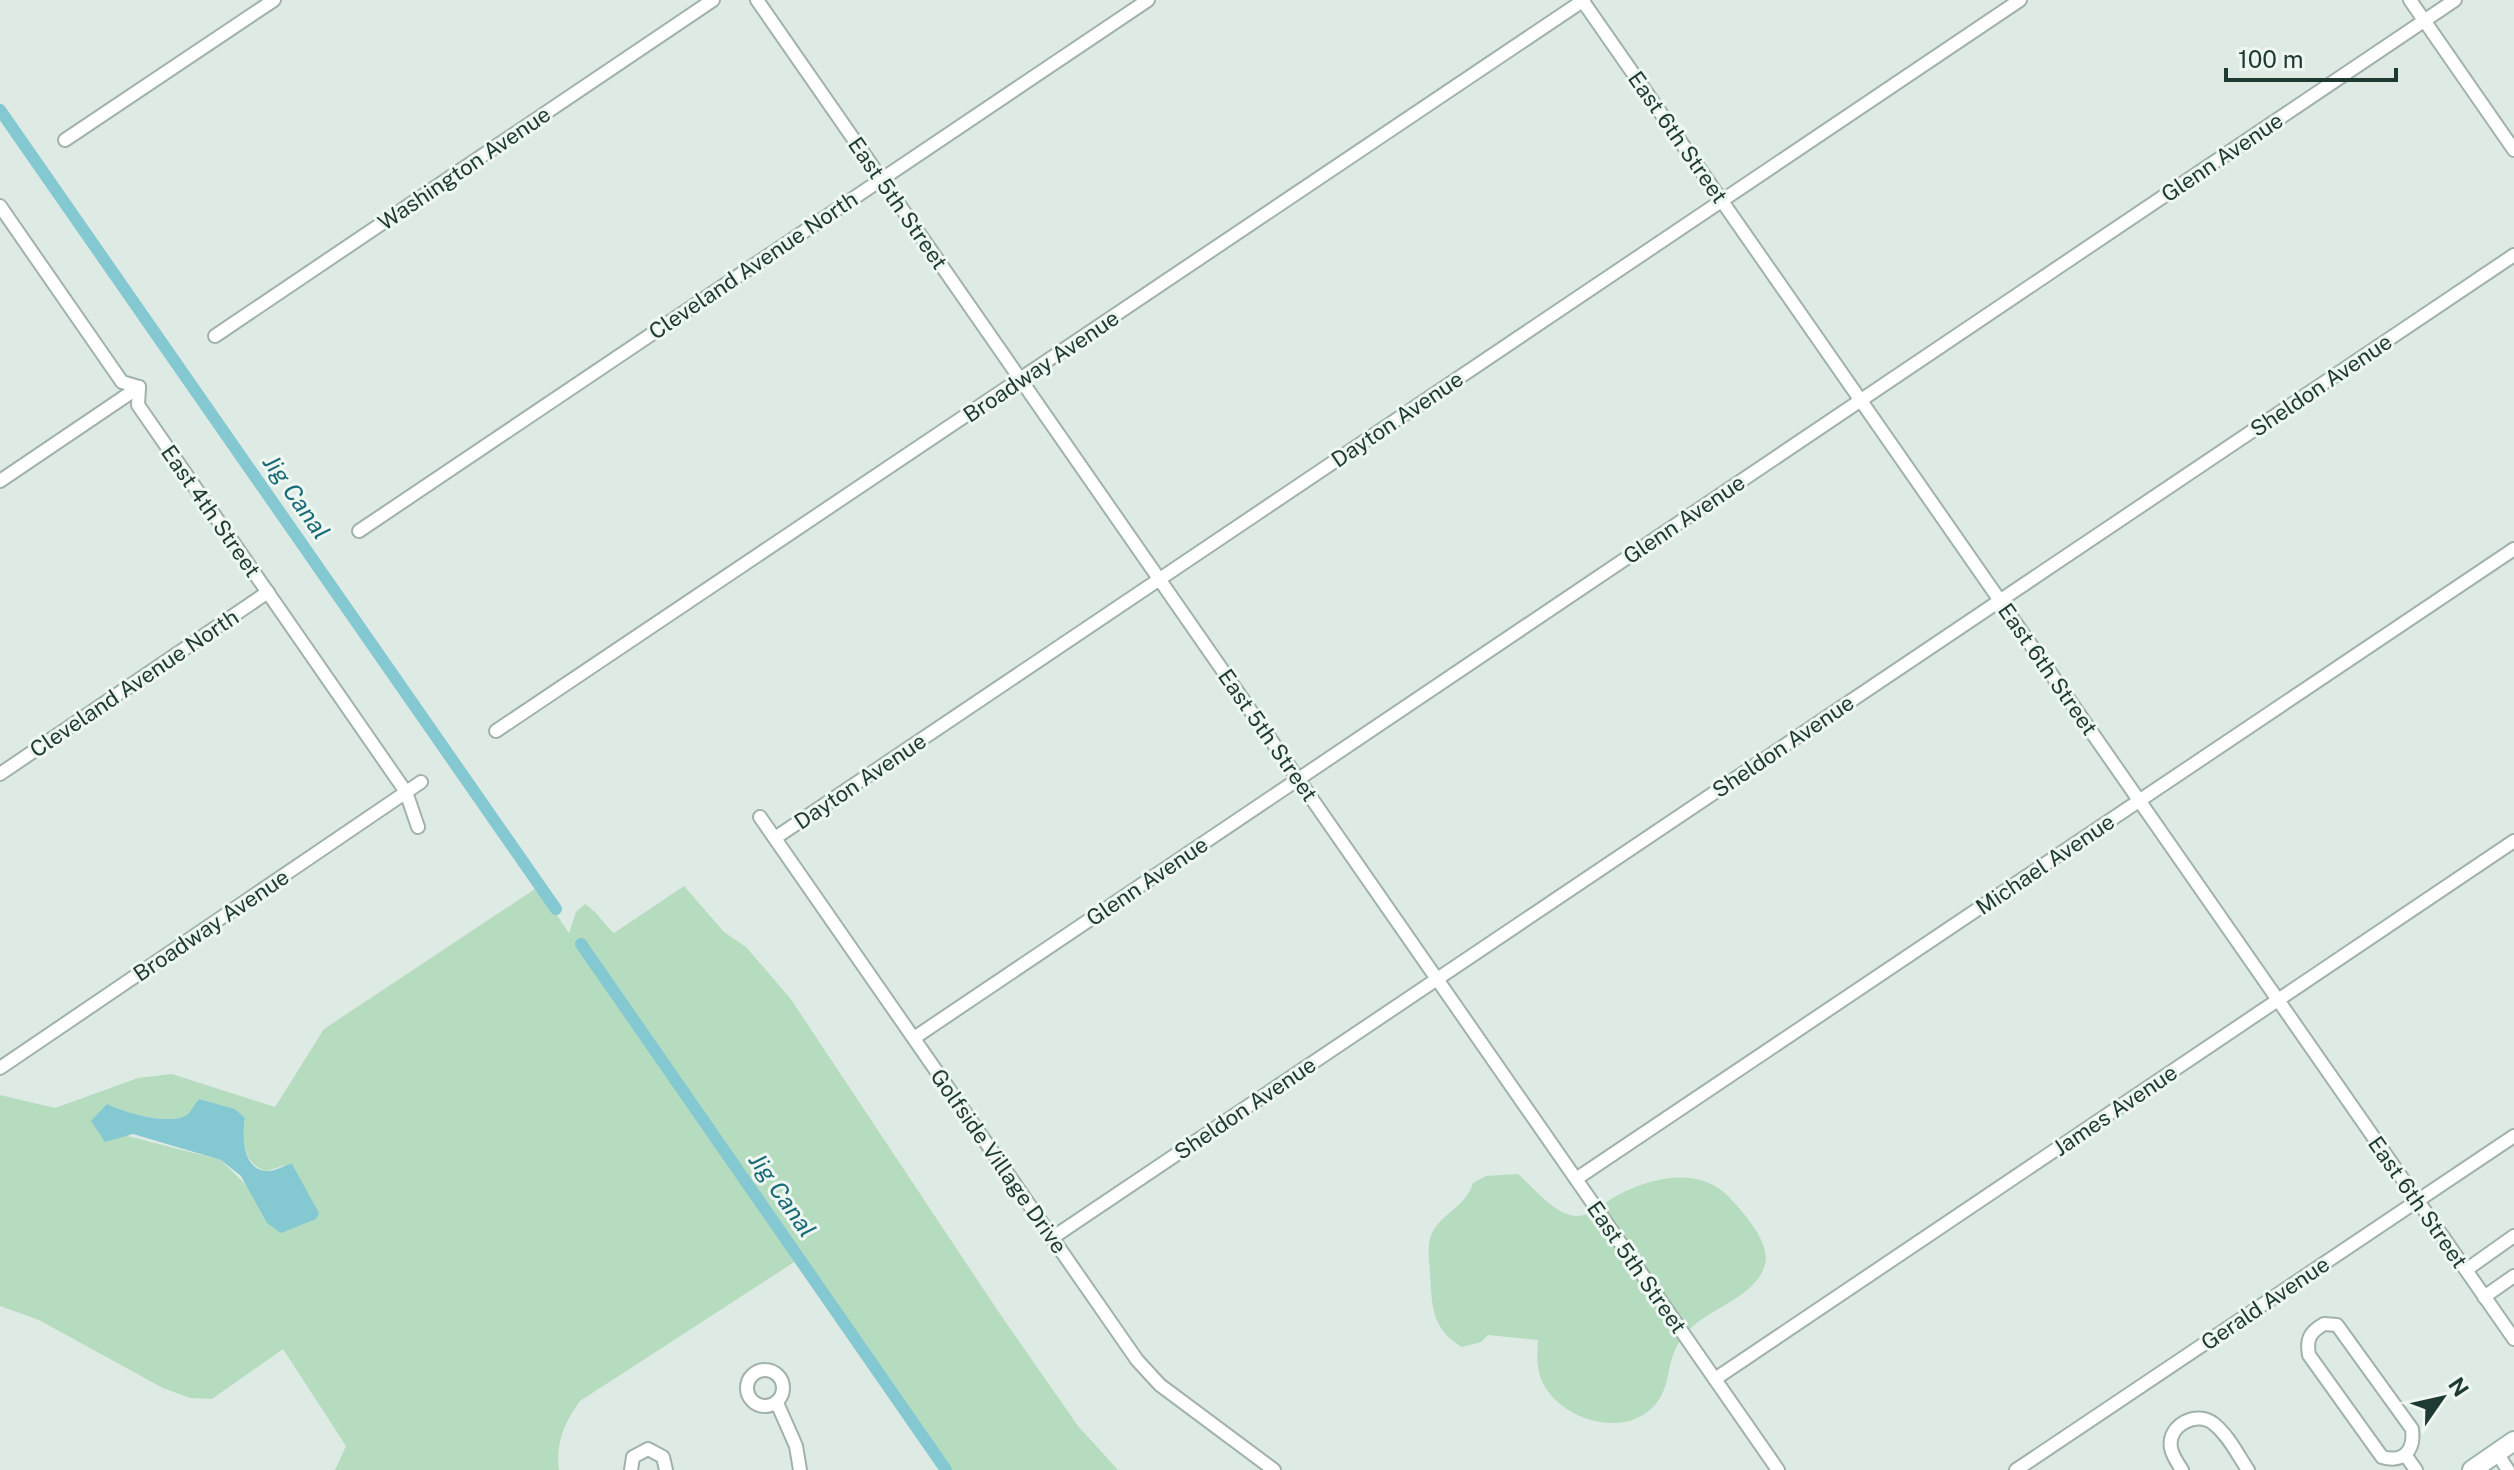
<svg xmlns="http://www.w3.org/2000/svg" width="2514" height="1470" font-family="'Public Sans',sans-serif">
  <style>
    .green { fill: #b6dcbf; fill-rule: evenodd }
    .water { fill: #84c8d1 }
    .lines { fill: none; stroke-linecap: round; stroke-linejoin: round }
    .canal { stroke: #84c8d1; stroke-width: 12 }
    .minor-casing { stroke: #a1b2ab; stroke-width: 16 }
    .secondary-casing { stroke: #9db6ac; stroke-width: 22 }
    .minor { stroke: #fff; stroke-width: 12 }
    .secondary { stroke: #fff; stroke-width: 18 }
    .labels { text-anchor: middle; stroke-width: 6; stroke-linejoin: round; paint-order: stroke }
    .street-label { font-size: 22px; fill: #1f3a32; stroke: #eef7f2 }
    .water-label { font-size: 24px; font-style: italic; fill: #196a77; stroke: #eef7f2 }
  </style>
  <rect width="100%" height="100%" fill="#deeae4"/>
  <!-- green -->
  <g class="green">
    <path d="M 684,886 L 724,932 L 746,947 L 790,998 L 998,1311 L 1078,1426 L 1118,1470 L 947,1470 L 802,1257 L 580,1401 C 565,1421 555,1444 559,1470 L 335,1470 L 346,1446 L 283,1349 L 212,1399 L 190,1398 L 163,1388 L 39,1320 L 0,1306 L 0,1095 L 55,1108 L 138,1078 L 172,1074 L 275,1107 L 324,1029 L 538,887 L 569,933 L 576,912 L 585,904 C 598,912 603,924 614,933 ZM 199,1099 L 235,1109 L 245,1118 C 242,1139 243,1166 267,1171 L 285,1165 L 262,1215 L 253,1192 L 221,1160 L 124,1135 L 107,1104 C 124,1112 172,1127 188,1114 C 192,1110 195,1103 199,1099 Z"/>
    <path d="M 1518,1174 C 1532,1186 1551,1210 1570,1215 C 1589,1220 1601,1204 1618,1195 C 1652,1177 1700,1166 1729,1197 C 1743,1212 1771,1243 1765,1264 C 1757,1297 1709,1308 1689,1330 C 1663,1357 1674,1378 1658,1401 C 1630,1440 1566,1422 1545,1387 C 1536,1372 1537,1356 1538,1340 L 1488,1335 L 1481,1342 L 1462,1347 C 1431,1329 1432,1305 1430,1273 C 1429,1261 1427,1246 1431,1235 C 1441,1213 1466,1207 1473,1183 L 1486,1176 Z"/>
  </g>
  <!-- water -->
  <path class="water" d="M 199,1099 L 235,1109 L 245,1118 C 242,1136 242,1171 268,1171 C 277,1171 283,1165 292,1164 L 319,1213 L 316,1219 L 281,1233 L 267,1223 L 241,1176 L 221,1160 L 133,1134 L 105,1142 L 91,1121 L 107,1104 C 123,1112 172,1127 188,1114 C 192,1110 195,1103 199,1099 Z"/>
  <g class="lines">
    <!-- canal -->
    <g class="canal">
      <path d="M 0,110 L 556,909"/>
      <path d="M 581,944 L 946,1470"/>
    </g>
    <defs>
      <g id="minor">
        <path d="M 757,0 L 1778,1470"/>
        <path d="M 1582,0 L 2514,1339"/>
        <path d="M 2410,0 L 2514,150"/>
        <path d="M 65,140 L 274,0"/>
        <path d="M 0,206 L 122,382 L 139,387 L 138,405 L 406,792 L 418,827"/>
        <path d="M 215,336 L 713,0"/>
        <path d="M 0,481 L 139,387"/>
        <path d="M 359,531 L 1148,0"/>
        <path d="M 496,731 L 1584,0"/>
        <path d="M 0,774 L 268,592"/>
        <path d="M 760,817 L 1137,1360 L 1160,1385 L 1274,1470"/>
        <path d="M 775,838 L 2020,0"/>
        <path d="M 914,1038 L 2455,0"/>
        <path d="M 0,1068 L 421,782"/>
        <path d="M 1576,1179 L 2514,549"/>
        <path d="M 1052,1238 L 2514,255"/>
        <path d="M 2466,1270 L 2514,1236"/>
        <path d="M 2484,1297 L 2514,1276"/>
        <path d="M 2324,1324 L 2337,1325 L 2412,1429 C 2415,1451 2403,1463 2382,1457 L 2309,1355 C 2306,1339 2310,1332 2324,1324 Z"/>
        <circle cx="765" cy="1388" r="18"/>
        <path d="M 1715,1379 L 2514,841"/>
        <path d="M 777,1403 L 796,1446 L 800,1470"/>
        <path d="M 2497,1453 L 2508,1470"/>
        <path d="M 2406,1456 L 2416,1470"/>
        <path d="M 631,1470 L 633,1457 L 648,1449 L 663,1457 L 666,1470"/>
        <path d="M 2016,1470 L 2514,1136"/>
        <path d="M 2182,1470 C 2178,1464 2172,1455 2171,1448 C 2167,1425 2197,1410 2214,1424 C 2228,1435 2238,1455 2248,1470"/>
      </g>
      <path id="secondary" d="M 2472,1470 L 2514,1441"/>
    </defs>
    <!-- minor casing -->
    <use href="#minor" class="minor-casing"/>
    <!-- secondary casing -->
    <use href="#secondary" class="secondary-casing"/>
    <!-- minor -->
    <use href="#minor" class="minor"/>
    <!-- secondary -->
    <use href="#secondary" class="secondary"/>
  </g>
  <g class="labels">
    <!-- street labels -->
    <g class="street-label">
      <text transform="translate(1678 137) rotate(55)" y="8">East 6th Street</text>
      <text transform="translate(2222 157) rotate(-34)" y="8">Glenn Avenue</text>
      <text transform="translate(464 168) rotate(-34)" y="8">Washington Avenue</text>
      <text transform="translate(898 203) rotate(55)" y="8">East 5th Street</text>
      <text transform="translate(753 265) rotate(-34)" y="8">Cleveland Avenue North</text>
      <text transform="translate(1041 366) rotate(-34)" y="8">Broadway Avenue</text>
      <text transform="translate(2321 385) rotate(-34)" y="8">Sheldon Avenue</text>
      <text transform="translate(1397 419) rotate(-34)" y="8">Dayton Avenue</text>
      <text transform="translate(211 511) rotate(55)" y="8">East 4th Street</text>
      <text transform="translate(1684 519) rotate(-34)" y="8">Glenn Avenue</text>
      <text transform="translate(2048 669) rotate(55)" y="8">East 6th Street</text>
      <text transform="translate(134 683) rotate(-34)" y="8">Cleveland Avenue North</text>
      <text transform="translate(1268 735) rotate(55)" y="8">East 5th Street</text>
      <text transform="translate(1783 746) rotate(-34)" y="8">Sheldon Avenue</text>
      <text transform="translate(860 781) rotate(-34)" y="8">Dayton Avenue</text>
      <text transform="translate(2045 864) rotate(-34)" y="8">Michael Avenue</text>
      <text transform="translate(1147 881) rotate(-34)" y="8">Glenn Avenue</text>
      <text transform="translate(211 925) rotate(-34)" y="8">Broadway Avenue</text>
      <text transform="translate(1245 1108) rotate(-34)" y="8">Sheldon Avenue</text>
      <text transform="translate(2115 1110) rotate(-34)" y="8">James Avenue</text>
      <text transform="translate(999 1161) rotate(55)" y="8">Golfside Village Drive</text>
      <text transform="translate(2418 1202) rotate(55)" y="8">East 6th Street</text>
      <text transform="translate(1637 1267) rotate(55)" y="8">East 5th Street</text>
      <text transform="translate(2265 1303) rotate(-34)" y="8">Gerald Avenue</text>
    </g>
    <!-- water labels -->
    <g class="water-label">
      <text transform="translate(296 497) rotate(55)" y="8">Jig Canal</text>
      <text transform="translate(782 1195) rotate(55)" y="8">Jig Canal</text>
    </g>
  </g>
  <!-- north arrow -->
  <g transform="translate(2442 1398) rotate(56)" stroke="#eef7f2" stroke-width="6" paint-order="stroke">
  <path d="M0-6L14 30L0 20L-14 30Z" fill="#1f3a32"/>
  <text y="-12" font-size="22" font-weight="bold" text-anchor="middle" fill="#1f3a32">N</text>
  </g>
  <!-- scale -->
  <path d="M2226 68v12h170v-12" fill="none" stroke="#1f3a32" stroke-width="4"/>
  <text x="2238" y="68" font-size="24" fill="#1f3a32" stroke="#eef7f2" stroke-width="6" paint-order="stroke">100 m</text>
</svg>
